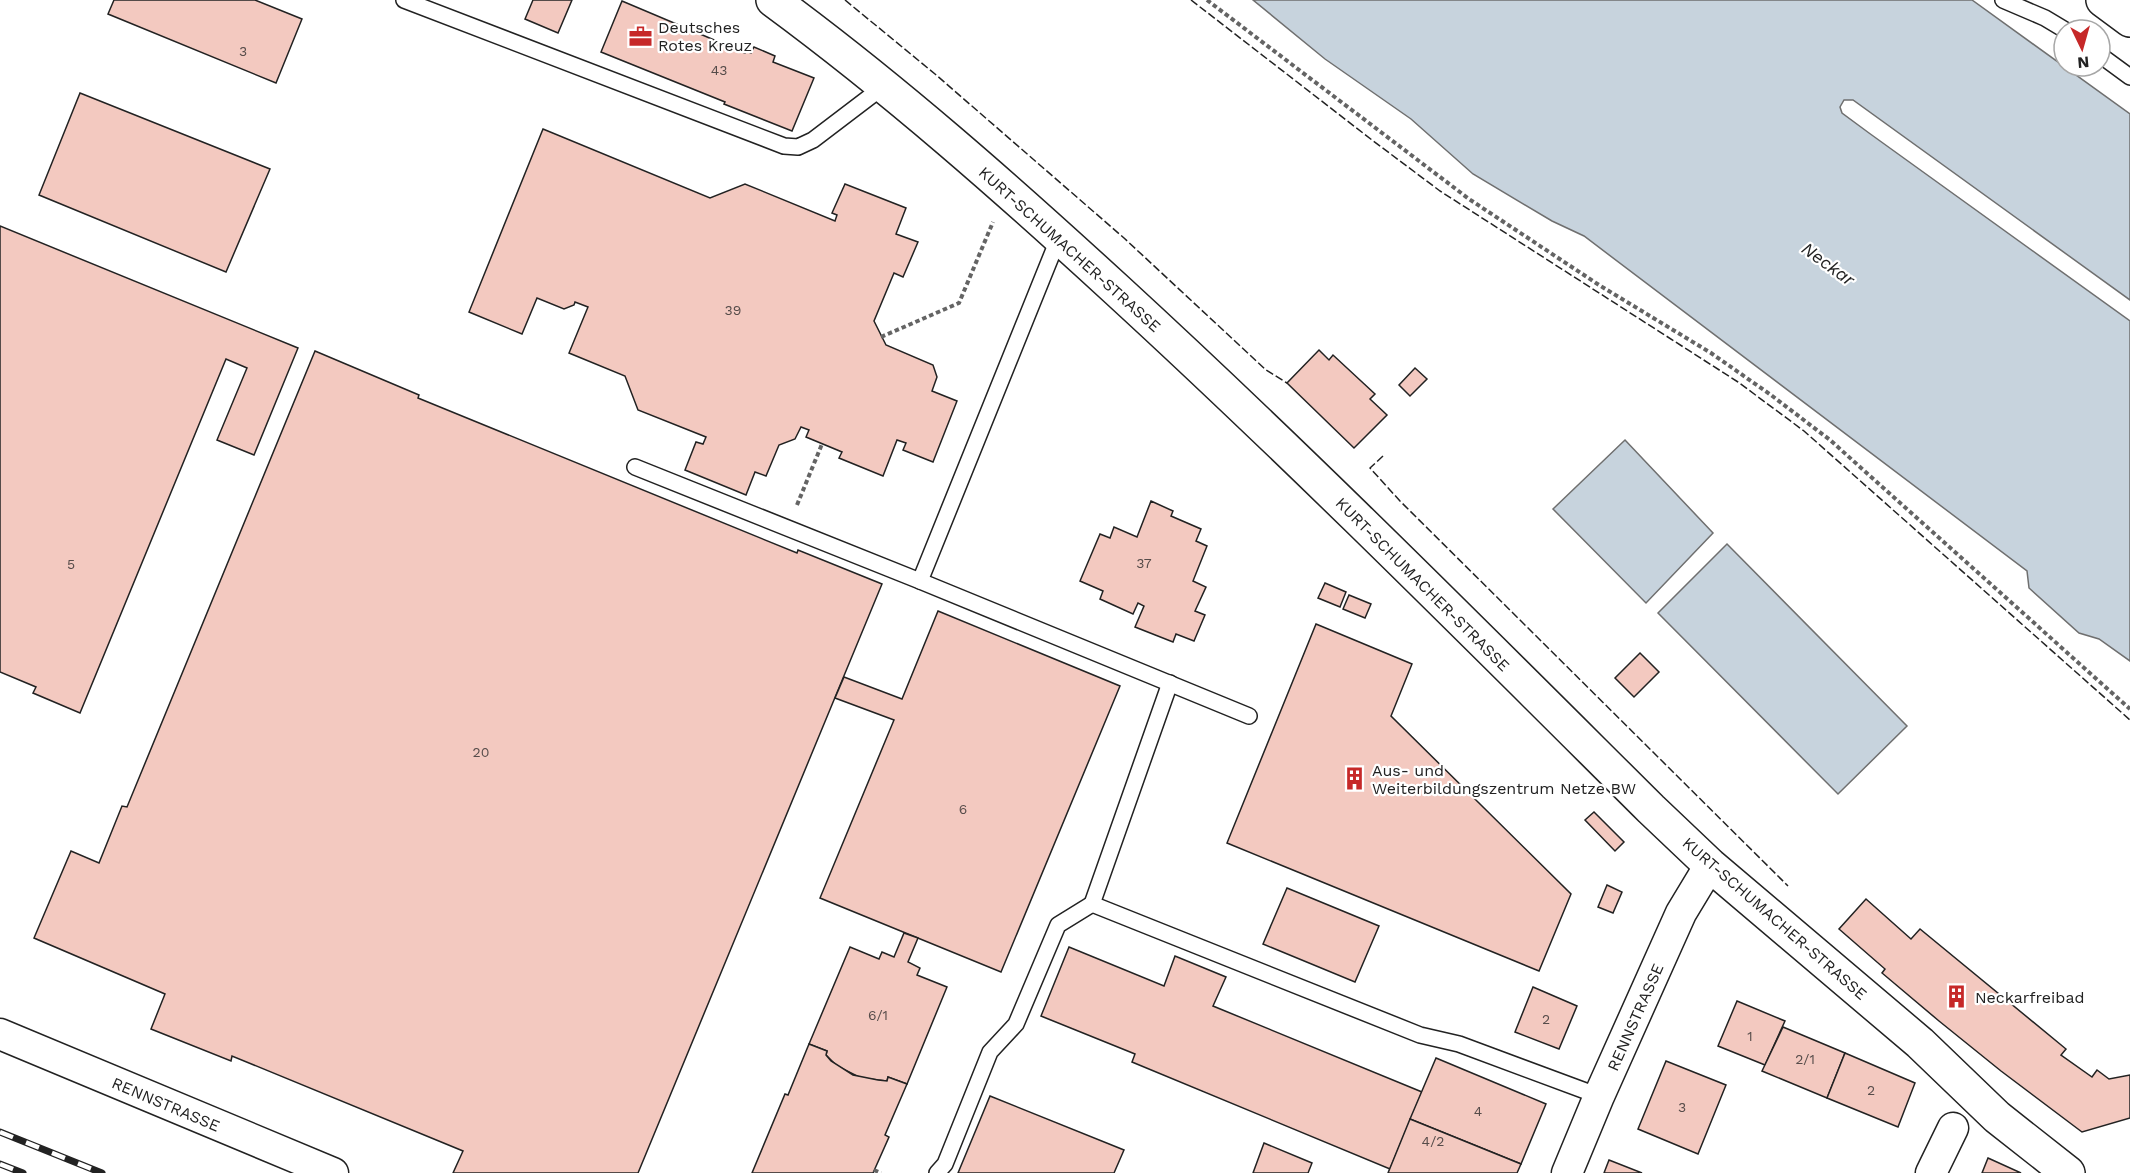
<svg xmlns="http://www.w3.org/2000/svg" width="2130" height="1173" font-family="'Work Sans',sans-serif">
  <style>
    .water { fill: #c7d3dd; stroke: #6f6f6f; stroke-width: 1.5 }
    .building { fill: #f3c9c0; stroke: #222; stroke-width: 1.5 }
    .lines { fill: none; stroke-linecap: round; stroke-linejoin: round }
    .service-casing { stroke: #222; stroke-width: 18 }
    .minor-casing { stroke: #222; stroke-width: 33 }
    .tertiary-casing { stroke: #222; stroke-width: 36 }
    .trunk-casing { stroke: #222; stroke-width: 36 }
    .path { stroke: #646464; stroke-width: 4; stroke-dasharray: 4.5 3; stroke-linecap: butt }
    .service { stroke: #fff; stroke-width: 15 }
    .minor { stroke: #fff; stroke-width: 30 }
    .tertiary { stroke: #fff; stroke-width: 33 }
    .trunk { stroke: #fff; stroke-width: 33 }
    .rail-casing { stroke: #222; stroke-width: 7 }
    .rail { stroke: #fff; stroke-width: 4.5; stroke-dasharray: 14; stroke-linecap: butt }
    .fence { stroke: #222; stroke-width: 1.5; stroke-dasharray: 8 3; stroke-linecap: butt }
    .labels { text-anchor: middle; stroke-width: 4.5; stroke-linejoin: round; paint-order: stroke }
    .number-label { font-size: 14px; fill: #564c4a }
    .poi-label { font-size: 16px; fill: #222; stroke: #fff; text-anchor: start }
    .street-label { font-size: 16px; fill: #222; stroke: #fff }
    .water-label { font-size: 18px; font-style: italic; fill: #222; stroke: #fff }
  </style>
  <rect width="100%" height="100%" fill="#fff"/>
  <!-- water -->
  <g class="water">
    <path d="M 1253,0 L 1972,0 L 2130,114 L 2130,300 L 1853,100 L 1844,100 L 1840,107 L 1842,113 L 1869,133 L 2130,321 L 2130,661 L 2099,639 L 2079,633 L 2029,588 L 2027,571 L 1584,236 L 1552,221 L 1473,174 L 1411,119 L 1325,59 Z"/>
    <path d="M 1625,440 L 1713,533 L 1646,603 L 1553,509 Z"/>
    <path d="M 1727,544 L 1907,726 L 1838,794 L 1658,613 Z"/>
  </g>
  <!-- building -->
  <g class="building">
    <path d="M 114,0 L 255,0 L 302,19 L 276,83 L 108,14 Z"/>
    <path d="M 533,0 L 572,0 L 558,33 L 525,19 Z"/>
    <path d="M 622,1 L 745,53 L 746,51 L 751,53 L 754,47 L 775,56 L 773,62 L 814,78 L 792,131 L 724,104 L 725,102 L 601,52 Z"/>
    <path d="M 80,93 L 270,169 L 226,272 L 39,195 Z"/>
    <path d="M 543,129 L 710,198 L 745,184 L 835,221 L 837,215 L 832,213 L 845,184 L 906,208 L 896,234 L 918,242 L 903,277 L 894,273 L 874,321 L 886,345 L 933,365 L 937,377 L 932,391 L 957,401 L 933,462 L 903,450 L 906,443 L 897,440 L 883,476 L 839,458 L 842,452 L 806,437 L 809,430 L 801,427 L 795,439 L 779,445 L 766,476 L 755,472 L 746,495 L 685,470 L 696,442 L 703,444 L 706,437 L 638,410 L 625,376 L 569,353 L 588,307 L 575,302 L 574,305 L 564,309 L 537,298 L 522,334 L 469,312 Z"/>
    <path d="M 0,226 L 298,348 L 254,455 L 217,440 L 247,368 L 226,359 L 80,713 L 33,693 L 36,687 L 0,672 Z"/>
    <path d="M 1319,350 L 1329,360 L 1333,355 L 1375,394 L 1370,399 L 1387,415 L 1354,448 L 1287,383 Z"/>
    <path d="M 315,351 L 419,395 L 418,398 L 797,553 L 798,550 L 882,584 L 638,1173 L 453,1173 L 463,1151 L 232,1056 L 231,1061 L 151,1029 L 165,994 L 34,938 L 71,851 L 99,863 L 122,806 L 127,807 Z"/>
    <path d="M 1415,368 L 1427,379 L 1410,396 L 1399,385 Z"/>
    <path d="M 1151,501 L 1173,511 L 1171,516 L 1201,529 L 1196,541 L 1207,546 L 1193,581 L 1206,587 L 1195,611 L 1205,615 L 1194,641 L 1176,634 L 1173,642 L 1135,627 L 1144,606 L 1138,603 L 1133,614 L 1100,599 L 1103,591 L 1080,581 L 1100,534 L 1110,538 L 1114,527 L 1137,537 Z"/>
    <path d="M 1325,583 L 1346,592 L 1340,607 L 1318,598 Z"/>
    <path d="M 1349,595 L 1371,604 L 1365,618 L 1343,609 Z"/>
    <path d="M 938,611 L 1120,686 L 1001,972 L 820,898 L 894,720 L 835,698 L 844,677 L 902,699 Z"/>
    <path d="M 1316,624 L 1412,664 L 1391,716 L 1571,894 L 1539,971 L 1227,843 Z"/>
    <path d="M 1640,653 L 1659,672 L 1634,697 L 1615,678 Z"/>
    <path d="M 1594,812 L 1624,842 L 1615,851 L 1585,820 Z"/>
    <path d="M 1607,885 L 1622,892 L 1613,913 L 1598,907 Z"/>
    <path d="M 1287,888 L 1379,926 L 1355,982 L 1263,944 Z"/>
    <path d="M 1866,899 L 1911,939 L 1920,929 L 2066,1049 L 2061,1055 L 2092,1077 L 2097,1070 L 2109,1079 L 2130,1075 L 2130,1118 L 2082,1132 L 2001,1071 L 1939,1021 L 1882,973 L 1885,969 L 1839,929 Z"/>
    <path d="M 904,933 L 918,938 L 908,962 L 920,968 L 917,975 L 947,987 L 907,1084 L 888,1077 L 887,1081 L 861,1078 L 837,1066 L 826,1055 L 827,1051 L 809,1044 L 850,947 L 879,959 L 882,952 L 894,957 Z"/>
    <path d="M 1069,947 L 1164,986 L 1175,956 L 1226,977 L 1213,1006 L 1422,1092 L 1390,1169 L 1132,1062 L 1135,1054 L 1041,1016 Z"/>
    <path d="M 1533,987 L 1577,1006 L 1559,1049 L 1515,1032 Z"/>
    <path d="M 1737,1001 L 1785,1021 L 1765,1065 L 1718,1046 Z"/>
    <path d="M 1783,1027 L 1845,1053 L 1827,1098 L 1762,1071 Z"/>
    <path d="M 809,1044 L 827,1051 L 826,1055 L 831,1061 L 853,1075 L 878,1080 L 887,1081 L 888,1077 L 907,1084 L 885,1135 L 889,1137 L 873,1173 L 752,1173 L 785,1094 L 788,1095 Z"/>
    <path d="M 1845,1053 L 1915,1083 L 1898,1127 L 1827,1098 Z"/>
    <path d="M 1436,1058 L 1546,1104 L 1521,1164 L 1410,1119 Z"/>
    <path d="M 1666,1061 L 1726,1085 L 1698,1154 L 1638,1129 Z"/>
    <path d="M 990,1096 L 1124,1150 L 1114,1173 L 958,1173 Z"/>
    <path d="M 1410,1119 L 1521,1164 L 1517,1173 L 1388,1173 Z"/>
    <path d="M 1264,1143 L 1312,1163 L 1308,1173 L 1253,1173 Z"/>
    <path d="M 1988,1158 L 2021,1173 L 1982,1173 Z"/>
    <path d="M 1609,1160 L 1642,1173 L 1604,1173 Z"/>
  </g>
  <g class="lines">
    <defs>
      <g id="service">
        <path d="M 404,0 L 784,146 L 798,147 L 813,140 L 884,86"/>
        <path d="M 2003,0 L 2045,18 L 2065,30"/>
        <path d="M 2100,55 L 2130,77"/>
        <path d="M 1059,237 L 920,581 L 1249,716"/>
        <path d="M 635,467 L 920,581"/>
        <path d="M 1170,683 L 1092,904 L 1420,1035 L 1459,1044 L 1599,1096"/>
        <path d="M 937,1173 L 945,1164 L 990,1052 L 1016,1024 L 1058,925 L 1092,904"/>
      </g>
      <g id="minor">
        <path d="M 0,1034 L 333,1173"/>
        <path d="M 1567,1173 L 1599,1096 L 1681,913 L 1710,865"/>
        <path d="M 1931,1173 L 1953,1128"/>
      </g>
      <path id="tertiary" d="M 773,0 C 894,89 1007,189 1117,290 C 1300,458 1475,634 1651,809 L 1710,865 L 1920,1043 L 1997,1117 L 2068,1173"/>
      <path id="trunk" d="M 2103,0 L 2130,20"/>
    </defs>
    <!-- service casing -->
    <use href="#service" class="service-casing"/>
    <!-- minor casing -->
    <use href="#minor" class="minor-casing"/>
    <!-- tertiary casing -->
    <use href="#tertiary" class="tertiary-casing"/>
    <!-- trunk casing -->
    <use href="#trunk" class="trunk-casing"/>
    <!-- path -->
    <g class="path">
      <path d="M 1207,0 L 1469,199 L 1599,285 L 1711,353 L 1771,395 L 1830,440 L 2130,709"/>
      <path d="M 881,337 L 959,303 L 993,222"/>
      <path d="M 797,505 L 822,444"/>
      <path d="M 874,1170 L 881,1173"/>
    </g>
    <!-- service -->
    <use href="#service" class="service"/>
    <!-- minor -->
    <use href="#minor" class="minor"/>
    <!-- tertiary -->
    <use href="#tertiary" class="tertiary"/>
    <!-- trunk -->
    <use href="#trunk" class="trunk"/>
    <defs>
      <g id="rail">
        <path d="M 0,1132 L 102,1173"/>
        <path d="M 0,1164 L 23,1173"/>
      </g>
    </defs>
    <!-- rail casing -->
    <use href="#rail" class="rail-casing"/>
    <!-- rail -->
    <use href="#rail" class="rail"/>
    <!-- fence -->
    <g class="fence">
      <path d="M 845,0 L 935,74 L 1124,238 L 1266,370 L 1287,383"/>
      <path d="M 1191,0 L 1372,140 L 1440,191 L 1738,382 L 1804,431 L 2130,720"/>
      <path d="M 1383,456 L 1370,468 L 1400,501 L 1788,886"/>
    </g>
  </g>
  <!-- icons -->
  <defs>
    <symbol id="office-bare" viewBox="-9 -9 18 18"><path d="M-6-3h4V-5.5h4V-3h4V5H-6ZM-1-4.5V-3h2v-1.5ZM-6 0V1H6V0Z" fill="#c62828" stroke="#fff" stroke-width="2.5" paint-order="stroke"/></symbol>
    <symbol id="building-bare" viewBox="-9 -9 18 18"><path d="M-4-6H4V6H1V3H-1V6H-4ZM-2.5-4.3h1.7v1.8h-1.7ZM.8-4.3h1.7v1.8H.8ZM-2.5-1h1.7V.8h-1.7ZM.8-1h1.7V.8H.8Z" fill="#c62828" stroke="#fff" stroke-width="2.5" paint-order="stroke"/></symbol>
  </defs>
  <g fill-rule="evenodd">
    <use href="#office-bare" x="624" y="20" width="33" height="33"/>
    <use href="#building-bare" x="1338" y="762" width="33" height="33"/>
    <use href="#building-bare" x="1940" y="980" width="33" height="33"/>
  </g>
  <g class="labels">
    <!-- number labels -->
    <g class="number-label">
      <text x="243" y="56">3</text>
      <text x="719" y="75">43</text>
      <text x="733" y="315">39</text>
      <text x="1144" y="568">37</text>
      <text x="71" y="569">5</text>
      <text x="481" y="757">20</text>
      <text x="963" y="814">6</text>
      <text x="878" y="1020">6/1</text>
      <text x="1546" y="1024">2</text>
      <text x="1750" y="1041">1</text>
      <text x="1805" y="1064">2/1</text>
      <text x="1871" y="1095">2</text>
      <text x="1682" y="1112">3</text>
      <text x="1478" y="1116">4</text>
      <text x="1433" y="1146">4/2</text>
    </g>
    <!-- poi labels -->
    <g class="poi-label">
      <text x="658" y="33">Deutsches<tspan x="658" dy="18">Rotes Kreuz</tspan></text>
      <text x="1372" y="776">Aus- und<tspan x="1372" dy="18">Weiterbildungszentrum Netze BW</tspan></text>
      <text x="1975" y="1003">Neckarfreibad</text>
    </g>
    <!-- street labels -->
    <g class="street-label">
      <text transform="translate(1070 249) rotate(42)" y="6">KURT-SCHUMACHER-STRASSE</text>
      <text transform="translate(1423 584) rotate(45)" y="6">KURT-SCHUMACHER-STRASSE</text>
      <text transform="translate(1775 918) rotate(41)" y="6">KURT-SCHUMACHER-STRASSE</text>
      <text transform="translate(1635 1017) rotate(-66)" y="6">RENNSTRASSE</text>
      <text transform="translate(166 1104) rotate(23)" y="6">RENNSTRASSE</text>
    </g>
    <!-- water labels -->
    <g class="water-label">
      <text transform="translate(1828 264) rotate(36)" y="6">Neckar</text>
    </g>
  </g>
  <!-- north arrow -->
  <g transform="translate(2082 48) rotate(175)"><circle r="28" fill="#ffffff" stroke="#a7a7a7" stroke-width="1.5"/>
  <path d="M0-4.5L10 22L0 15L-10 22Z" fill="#c62828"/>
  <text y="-9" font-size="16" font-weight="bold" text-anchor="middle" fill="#222222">N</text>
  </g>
</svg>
